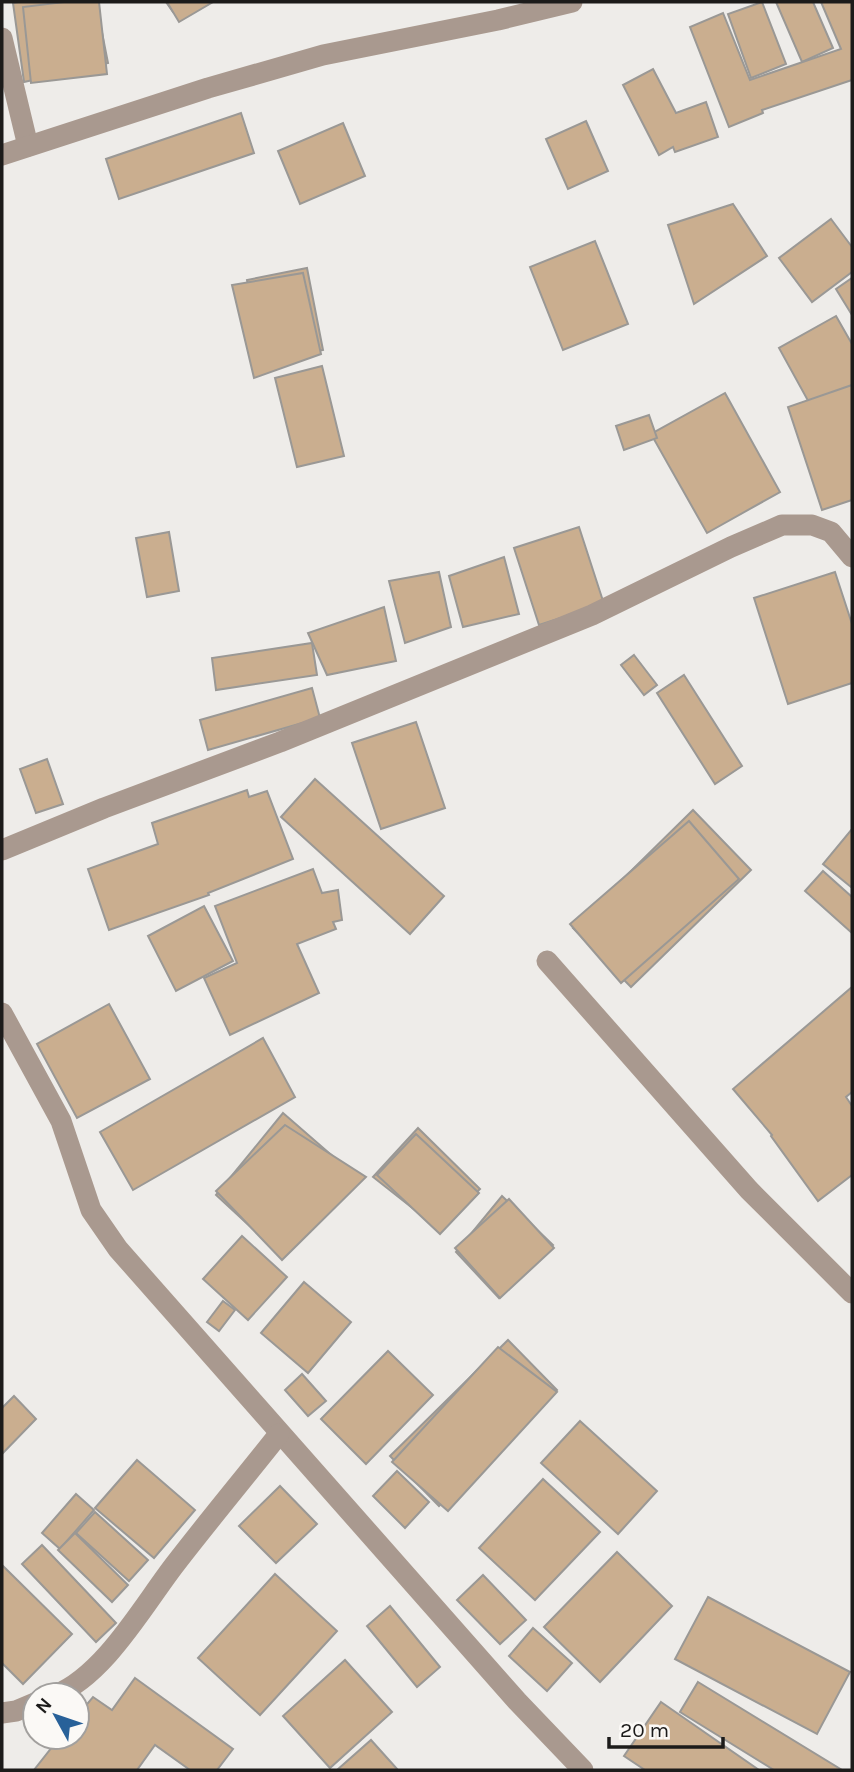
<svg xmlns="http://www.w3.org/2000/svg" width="854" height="1772" font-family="Karla,sans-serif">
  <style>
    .building { fill: #caae8f; stroke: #9a9895; stroke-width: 2 }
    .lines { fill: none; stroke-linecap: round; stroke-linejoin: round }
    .street { stroke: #a9998f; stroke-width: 21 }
  </style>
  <rect width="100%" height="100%" fill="#eeece9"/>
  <!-- building -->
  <g class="building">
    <path d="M 18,2 L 96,2 L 108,63 L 24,82 L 13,3 Z"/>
    <path d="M 64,2 L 99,2 L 107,74 L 31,83 L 23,7 Z"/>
    <path d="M 166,2 L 190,2 L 173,12 Z"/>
    <path d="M 167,2 L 213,2 L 179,22 Z"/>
    <path d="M 762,2 L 786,64 L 751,78 L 728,14 Z"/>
    <path d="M 776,2 L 813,2 L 833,48 L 802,62 Z"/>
    <path d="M 821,2 L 852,2 L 852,80 L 762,110 L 763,113 L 729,127 L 690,27 L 723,13 L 750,80 L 841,49 Z"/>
    <path d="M 653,69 L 676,113 L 706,102 L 718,137 L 675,152 L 673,147 L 659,155 L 623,85 Z"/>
    <path d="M 241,113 L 254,153 L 119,199 L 106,159 Z"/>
    <path d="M 586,121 L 608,171 L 568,189 L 546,139 Z"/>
    <path d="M 343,123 L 365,176 L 300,204 L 278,151 Z"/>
    <path d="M 733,204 L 767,256 L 694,304 L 668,225 Z"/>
    <path d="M 831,219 L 852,247 L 852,272 L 812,302 L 779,258 Z"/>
    <path d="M 595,241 L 628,324 L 563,350 L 530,267 Z"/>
    <path d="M 307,268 L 323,350 L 262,362 L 247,280 Z"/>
    <path d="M 303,273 L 321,354 L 254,378 L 232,285 Z"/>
    <path d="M 852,278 L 852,315 L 836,289 Z"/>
    <path d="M 836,316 L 852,344 L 852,385 L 812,408 L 779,348 Z"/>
    <path d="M 322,366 L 344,456 L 297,467 L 275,378 Z"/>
    <path d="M 852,385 L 852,500 L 822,510 L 788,407 Z"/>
    <path d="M 725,393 L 780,492 L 707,533 L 651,434 Z"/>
    <path d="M 649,415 L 657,438 L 624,450 L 616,426 Z"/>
    <path d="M 579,527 L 604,604 L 539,625 L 514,548 Z"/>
    <path d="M 169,532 L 179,591 L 147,597 L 136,538 Z"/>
    <path d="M 504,557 L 519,614 L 463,627 L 449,576 Z"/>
    <path d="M 439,572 L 451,627 L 405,643 L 389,581 Z"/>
    <path d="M 835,572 L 852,624 L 852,683 L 788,704 L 754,598 Z"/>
    <path d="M 384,607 L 396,661 L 327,675 L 308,633 Z"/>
    <path d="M 312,643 L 317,675 L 216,690 L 212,658 Z"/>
    <path d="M 634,655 L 657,685 L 644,695 L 621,665 Z"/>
    <path d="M 684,675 L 742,766 L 715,784 L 657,693 Z"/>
    <path d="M 312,688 L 320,718 L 208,750 L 200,720 Z"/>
    <path d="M 416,722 L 445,808 L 381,829 L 352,743 Z"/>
    <path d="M 47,759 L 63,804 L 36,813 L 20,769 Z"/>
    <path d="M 315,779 L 444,896 L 410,934 L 281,817 Z"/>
    <path d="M 247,790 L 249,797 L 267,791 L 293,859 L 208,893 L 209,895 L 109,930 L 88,869 L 158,844 L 152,823 Z"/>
    <path d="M 693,810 L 751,870 L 631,987 L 573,928 Z"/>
    <path d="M 689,821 L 739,879 L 621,983 L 570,924 Z"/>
    <path d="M 852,829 L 852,885 L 851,887 L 823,864 Z"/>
    <path d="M 313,869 L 322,893 L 338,890 L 342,920 L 333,922 L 336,929 L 297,944 L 319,993 L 230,1035 L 204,978 L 237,963 L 215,906 Z"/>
    <path d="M 823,871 L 852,897 L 852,933 L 805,891 Z"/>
    <path d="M 204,906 L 233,961 L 176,991 L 148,936 Z"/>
    <path d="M 852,987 L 852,1092 L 846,1097 L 852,1106 L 852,1175 L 818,1201 L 771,1136 L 772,1135 L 733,1089 Z"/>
    <path d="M 109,1004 L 150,1079 L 77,1118 L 37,1044 Z"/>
    <path d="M 263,1038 L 295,1097 L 133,1190 L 100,1132 Z"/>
    <path d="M 283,1113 L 359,1179 L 281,1255 L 216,1195 Z"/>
    <path d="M 285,1125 L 366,1177 L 282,1260 L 216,1191 Z"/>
    <path d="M 418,1128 L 480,1189 L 439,1229 L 373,1177 Z"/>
    <path d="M 416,1134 L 479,1193 L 440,1234 L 377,1175 Z"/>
    <path d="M 502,1196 L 553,1245 L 499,1298 L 456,1252 Z"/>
    <path d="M 509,1199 L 554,1248 L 500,1298 L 455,1248 Z"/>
    <path d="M 242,1236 L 287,1277 L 248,1320 L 203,1279 Z"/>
    <path d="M 304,1282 L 351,1322 L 308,1373 L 261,1333 Z"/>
    <path d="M 223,1301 L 235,1310 L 219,1331 L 207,1322 Z"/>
    <path d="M 508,1340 L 557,1390 L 439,1506 L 390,1456 Z"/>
    <path d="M 498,1347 L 557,1392 L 448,1511 L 392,1462 Z"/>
    <path d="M 388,1351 L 433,1395 L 366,1464 L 321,1419 Z"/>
    <path d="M 302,1374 L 326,1401 L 308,1416 L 285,1390 Z"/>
    <path d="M 14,1396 L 36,1419 L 2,1454 L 2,1408 Z"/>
    <path d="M 580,1421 L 657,1491 L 618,1534 L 541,1463 Z"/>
    <path d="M 137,1460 L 195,1510 L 154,1558 L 95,1508 Z"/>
    <path d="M 397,1471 L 429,1502 L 405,1528 L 373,1496 Z"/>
    <path d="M 543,1479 L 600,1532 L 535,1600 L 479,1548 Z"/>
    <path d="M 280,1486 L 317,1524 L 276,1563 L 239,1526 Z"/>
    <path d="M 76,1494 L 94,1510 L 60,1549 L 42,1533 Z"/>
    <path d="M 95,1512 L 148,1560 L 129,1581 L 76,1533 Z"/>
    <path d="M 75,1533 L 128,1585 L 112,1602 L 58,1550 Z"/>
    <path d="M 42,1545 L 116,1623 L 96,1642 L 22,1564 Z"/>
    <path d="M 617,1552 L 672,1606 L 600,1682 L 544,1627 Z"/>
    <path d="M 2,1565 L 72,1634 L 23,1684 L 2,1663 Z"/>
    <path d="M 275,1574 L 337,1631 L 260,1715 L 198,1658 Z"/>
    <path d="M 483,1575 L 526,1620 L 500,1644 L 457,1600 Z"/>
    <path d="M 708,1597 L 850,1672 L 817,1734 L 675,1659 Z"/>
    <path d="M 390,1606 L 440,1667 L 417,1687 L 367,1626 Z"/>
    <path d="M 533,1628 L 572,1663 L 547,1691 L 509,1656 Z"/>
    <path d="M 345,1660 L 392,1712 L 330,1768 L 283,1716 Z"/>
    <path d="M 135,1678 L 233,1749 L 217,1770 L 190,1770 L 155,1745 L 137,1770 L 34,1770 L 60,1737 L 77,1737 L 77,1716 L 93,1697 L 112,1710 Z"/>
    <path d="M 698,1682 L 842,1770 L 774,1770 L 680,1712 Z"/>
    <path d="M 661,1702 L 759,1770 L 645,1770 L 624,1756 Z"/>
    <path d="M 371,1740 L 398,1770 L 337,1770 Z"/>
  </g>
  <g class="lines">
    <!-- street -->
    <g class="street">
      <path d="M 2,38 L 28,146"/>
      <path d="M 2,155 L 208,88 L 323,55 L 498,20 L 572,2"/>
      <path d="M 2,850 L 104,808 L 280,742 L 592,615 L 731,547 L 782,525 L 812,525 L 831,532 L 852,557"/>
      <path d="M 547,961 L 749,1190 L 852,1293"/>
      <path d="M 2,1013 L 61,1121 L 91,1210 L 118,1249 L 517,1701 L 583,1770"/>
      <path d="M 55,1695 C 105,1675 144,1604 176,1563 C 210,1519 245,1477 279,1434"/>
      <path d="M 2,1713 L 16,1711 L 35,1703"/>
    </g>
  </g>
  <!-- border -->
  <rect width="854" height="1772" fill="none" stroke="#1c1b1a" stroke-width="7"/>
  <!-- north arrow -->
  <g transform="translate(56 1716) rotate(310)"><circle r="33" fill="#fbf9f6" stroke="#a2a09e" stroke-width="2"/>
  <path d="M0-5L12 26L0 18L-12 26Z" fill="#286199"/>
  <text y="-10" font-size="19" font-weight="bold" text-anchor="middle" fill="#1c1b1a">N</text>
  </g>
  <!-- scale -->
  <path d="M609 1737v10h114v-10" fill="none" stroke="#1c1b1a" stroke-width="3.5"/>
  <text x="620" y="1737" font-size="21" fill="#1c1b1a" stroke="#fbf9f6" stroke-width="5" paint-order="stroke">20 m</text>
</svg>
